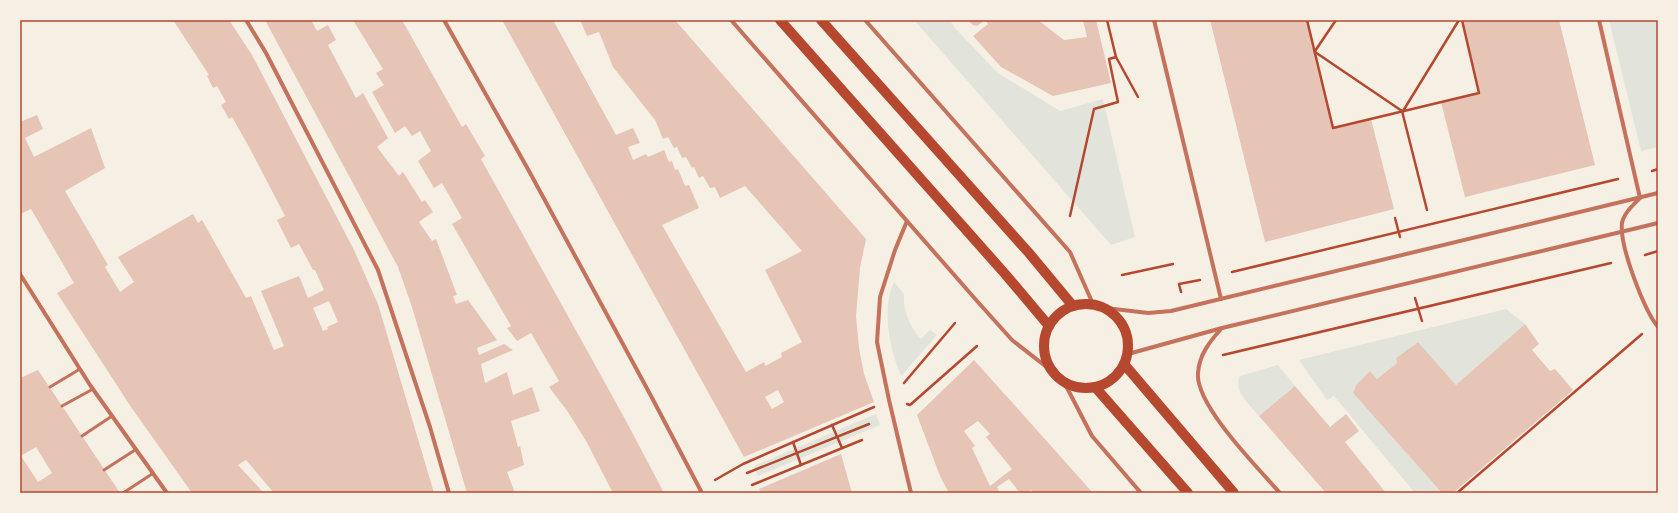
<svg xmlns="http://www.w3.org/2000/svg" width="1678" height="513" font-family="Roboto,sans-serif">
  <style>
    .green { fill: #e2e4dc }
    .building { fill: #e6c5b7; fill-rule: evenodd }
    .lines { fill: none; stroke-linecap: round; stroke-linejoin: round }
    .path { stroke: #b5482f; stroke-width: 2.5 }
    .service { stroke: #c5725c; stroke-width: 3 }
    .minor { stroke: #c5725c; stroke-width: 4 }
    .primary { stroke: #b5482f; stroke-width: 10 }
    .neatline { fill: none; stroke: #b5482f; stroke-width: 1.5 }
  </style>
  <rect width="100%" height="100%" fill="#f6efe4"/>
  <!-- green -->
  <g class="green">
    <path d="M 914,20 L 950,20 L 954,27 L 998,73 L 1060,111 L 1103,99 L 1135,237 L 1111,245 Z"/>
    <path d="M 1609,20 L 1658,20 L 1658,147 L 1641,151 Z"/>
    <path d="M 894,282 L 904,294 C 903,310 909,326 921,339 L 930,330 L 937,335 L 901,376 C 890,349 881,309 894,282 Z"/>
    <path d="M 1506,309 L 1525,324 L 1456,385 L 1418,342 L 1396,358 L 1397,363 L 1377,379 L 1370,371 L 1356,385 L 1353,393 L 1442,493 L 1415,493 L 1334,396 L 1327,400 L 1299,360 Z"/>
    <path d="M 1278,365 L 1295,386 L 1259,416 C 1250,405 1232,390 1240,376 Z"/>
    <path d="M 876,414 L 880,425 L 758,476 L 754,466 Z"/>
  </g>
  <!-- building -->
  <g class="building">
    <path d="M 173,20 L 229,20 L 252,55 L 354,250 L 378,304 L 434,493 L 274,493 L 246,460 L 238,465 L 264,493 L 192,493 L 131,407 L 57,293 L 74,283 L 31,209 L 20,214 L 20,122 L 37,115 L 43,129 L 25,138 L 34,157 L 91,128 L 105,168 L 65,191 L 108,265 L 105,267 L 120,292 L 134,282 L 118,257 L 193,214 L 198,223 L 202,220 L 246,298 L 251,296 L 274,350 L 284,346 L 261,291 L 299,276 L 308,298 L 324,290 L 315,270 L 313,270 L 299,244 L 291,248 L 277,220 L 285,216 L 248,145 L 232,117 L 229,119 L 221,105 L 226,102 L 217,86 L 213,88 L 207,76 L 209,75 ZM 329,301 L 338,322 L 327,327 L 328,329 L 323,331 L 313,308 Z"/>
    <path d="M 265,20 L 311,20 L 317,31 L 328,25 L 336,40 L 328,45 L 356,98 L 363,93 L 388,138 L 377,147 L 399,176 L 403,172 L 422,202 L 425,200 L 433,212 L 419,222 L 432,241 L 436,239 L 457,295 L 453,296 L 456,304 L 468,300 L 497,340 L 477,348 L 479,355 L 504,344 L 513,350 L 481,364 L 485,383 L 507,372 L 513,395 L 532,387 L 540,411 L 511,421 L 518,447 L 520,446 L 524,465 L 507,472 L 515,493 L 467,493 L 412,307 L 398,267 Z"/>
    <path d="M 353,20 L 402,20 L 462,127 L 466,124 L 485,156 L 481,159 L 625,419 L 664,493 L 613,493 L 586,441 L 568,412 L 549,387 L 559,381 L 531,333 L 517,341 L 507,328 L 511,326 L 452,224 L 462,218 L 442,183 L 434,188 L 418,161 L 431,151 L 420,131 L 412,136 L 405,126 L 395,133 L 372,92 L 384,85 L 376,73 L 383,69 Z"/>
    <path d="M 502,20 L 553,20 L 616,135 L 633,128 L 640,143 L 628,147 L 633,160 L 646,154 L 648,157 L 664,150 L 669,162 L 672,161 L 675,170 L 678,169 L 685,186 L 689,185 L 699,208 L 662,225 L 746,372 L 764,362 L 765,366 L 782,357 L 781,353 L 802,342 L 765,270 L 802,251 L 745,186 L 720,198 L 715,187 L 710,188 L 703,176 L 699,178 L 694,167 L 692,168 L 686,157 L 682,158 L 677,147 L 674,148 L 668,137 L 663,139 L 655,120 L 613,67 L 599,32 L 587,36 L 580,20 L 675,20 L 866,239 L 860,268 L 856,316 L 859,348 L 864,374 L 874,402 L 744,457 ZM 778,390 L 784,402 L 772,409 L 765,397 Z"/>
    <path d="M 967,20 L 1038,20 L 1064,40 L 1087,37 L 1083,20 L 1096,20 L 1111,83 L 1053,96 L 1001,67 L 973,36 L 988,24 L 985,20 L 977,26 L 973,25 Z"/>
    <path d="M 1210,20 L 1307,20 L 1333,128 L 1371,119 L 1394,209 L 1265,242 Z"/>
    <path d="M 1462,20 L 1559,20 L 1595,165 L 1465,197 L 1441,102 L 1479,93 Z"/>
    <path d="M 1525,324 L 1539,344 L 1532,350 L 1550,371 L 1555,369 L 1573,390 L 1453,493 L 1442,493 L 1353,393 L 1356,385 L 1370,371 L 1377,379 L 1397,363 L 1396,358 L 1418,342 L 1456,385 Z"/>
    <path d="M 974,360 L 1018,409 L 1093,493 L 1033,493 L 1031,490 L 1028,493 L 1020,493 L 1009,479 L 997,487 L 1000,493 L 949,493 L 940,476 L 917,415 ZM 978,421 L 990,434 L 986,437 L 1012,469 L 990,486 L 972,448 L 975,446 L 964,431 Z"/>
    <path d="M 38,370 L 120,493 L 20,493 L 20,378 ZM 36,447 L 52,473 L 38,482 L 21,456 Z"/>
    <path d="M 1295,386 L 1330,427 L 1346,414 L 1359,431 L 1345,442 L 1386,493 L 1326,493 L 1259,416 Z"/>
    <path d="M 841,454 L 852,493 L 761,493 L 759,489 Z"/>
  </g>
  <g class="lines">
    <!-- path -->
    <g class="path">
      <path d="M 1107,20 L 1116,57 L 1138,97"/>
      <path d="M 1307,20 L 1333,128 L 1479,93 L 1462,20"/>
      <path d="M 1315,51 L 1336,20"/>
      <path d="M 1315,52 L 1402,111 L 1427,210"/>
      <path d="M 1403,111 L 1459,20"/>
      <path d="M 1652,171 L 1658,169"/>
      <path d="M 1070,216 L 1094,109 L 1118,102 L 1109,59 L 1116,57"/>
      <path d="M 1395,218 L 1400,237"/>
      <path d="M 1645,255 L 1658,251"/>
      <path d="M 1232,272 L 1618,179"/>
      <path d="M 1122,275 L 1173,264"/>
      <path d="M 1181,292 L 1179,284 L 1200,280"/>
      <path d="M 1415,298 L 1422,321"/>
      <path d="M 1223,355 L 1611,263"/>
      <path d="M 904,383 L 955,323"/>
      <path d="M 907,404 L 910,405 L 977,346"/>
      <path d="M 832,425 L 842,448"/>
      <path d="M 793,442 L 801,465"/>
      <path d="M 747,473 L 869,424"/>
      <path d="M 715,480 L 743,464 L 874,407"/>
      <path d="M 752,485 L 862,440"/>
      <path d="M 1457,493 L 1642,334"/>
    </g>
    <!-- service -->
    <g class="service">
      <path d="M 50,387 L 80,369"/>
      <path d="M 62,406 L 93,389"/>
      <path d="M 82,436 L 112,416"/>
      <path d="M 104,470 L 135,450"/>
      <path d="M 123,493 L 152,474"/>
    </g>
    <!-- minor -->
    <g class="minor">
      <path d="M 246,20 L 266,53 L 378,270 L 430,427 L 449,493"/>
      <path d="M 444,20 L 529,171 L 650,394 L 702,493"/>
      <path d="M 731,20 L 977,301 L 1012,340 L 1053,372"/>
      <path d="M 865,20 L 1070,252 L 1093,304"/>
      <path d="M 1154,20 L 1221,299"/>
      <path d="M 1599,20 L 1640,198 C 1633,205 1624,213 1622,223 C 1619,245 1644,310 1658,327"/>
      <path d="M 907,221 L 895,250 L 880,297 L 877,342 L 889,400 L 911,493"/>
      <path d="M 20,274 L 90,385 L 167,493"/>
      <path d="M 1106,308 L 1148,313 L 1171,311 L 1658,193"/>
      <path d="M 1222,328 C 1210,341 1199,355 1198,373 C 1195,405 1259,469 1280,493"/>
      <path d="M 1128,354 L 1222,328 L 1658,223"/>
      <path d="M 1064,382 L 1092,436 L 1141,493"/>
    </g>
    <!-- primary -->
    <g class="primary">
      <path d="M 780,20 L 1006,275 L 1049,326"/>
      <path d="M 821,20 L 1029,253 L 1073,306"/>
      <circle cx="1086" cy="346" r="42"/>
      <path d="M 1124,364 L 1234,493"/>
      <path d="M 1095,387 L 1188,493"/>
    </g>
  </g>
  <!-- border -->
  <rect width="1678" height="513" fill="none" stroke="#f6efe4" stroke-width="42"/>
  <rect x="21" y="21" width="1636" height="471" class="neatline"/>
</svg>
